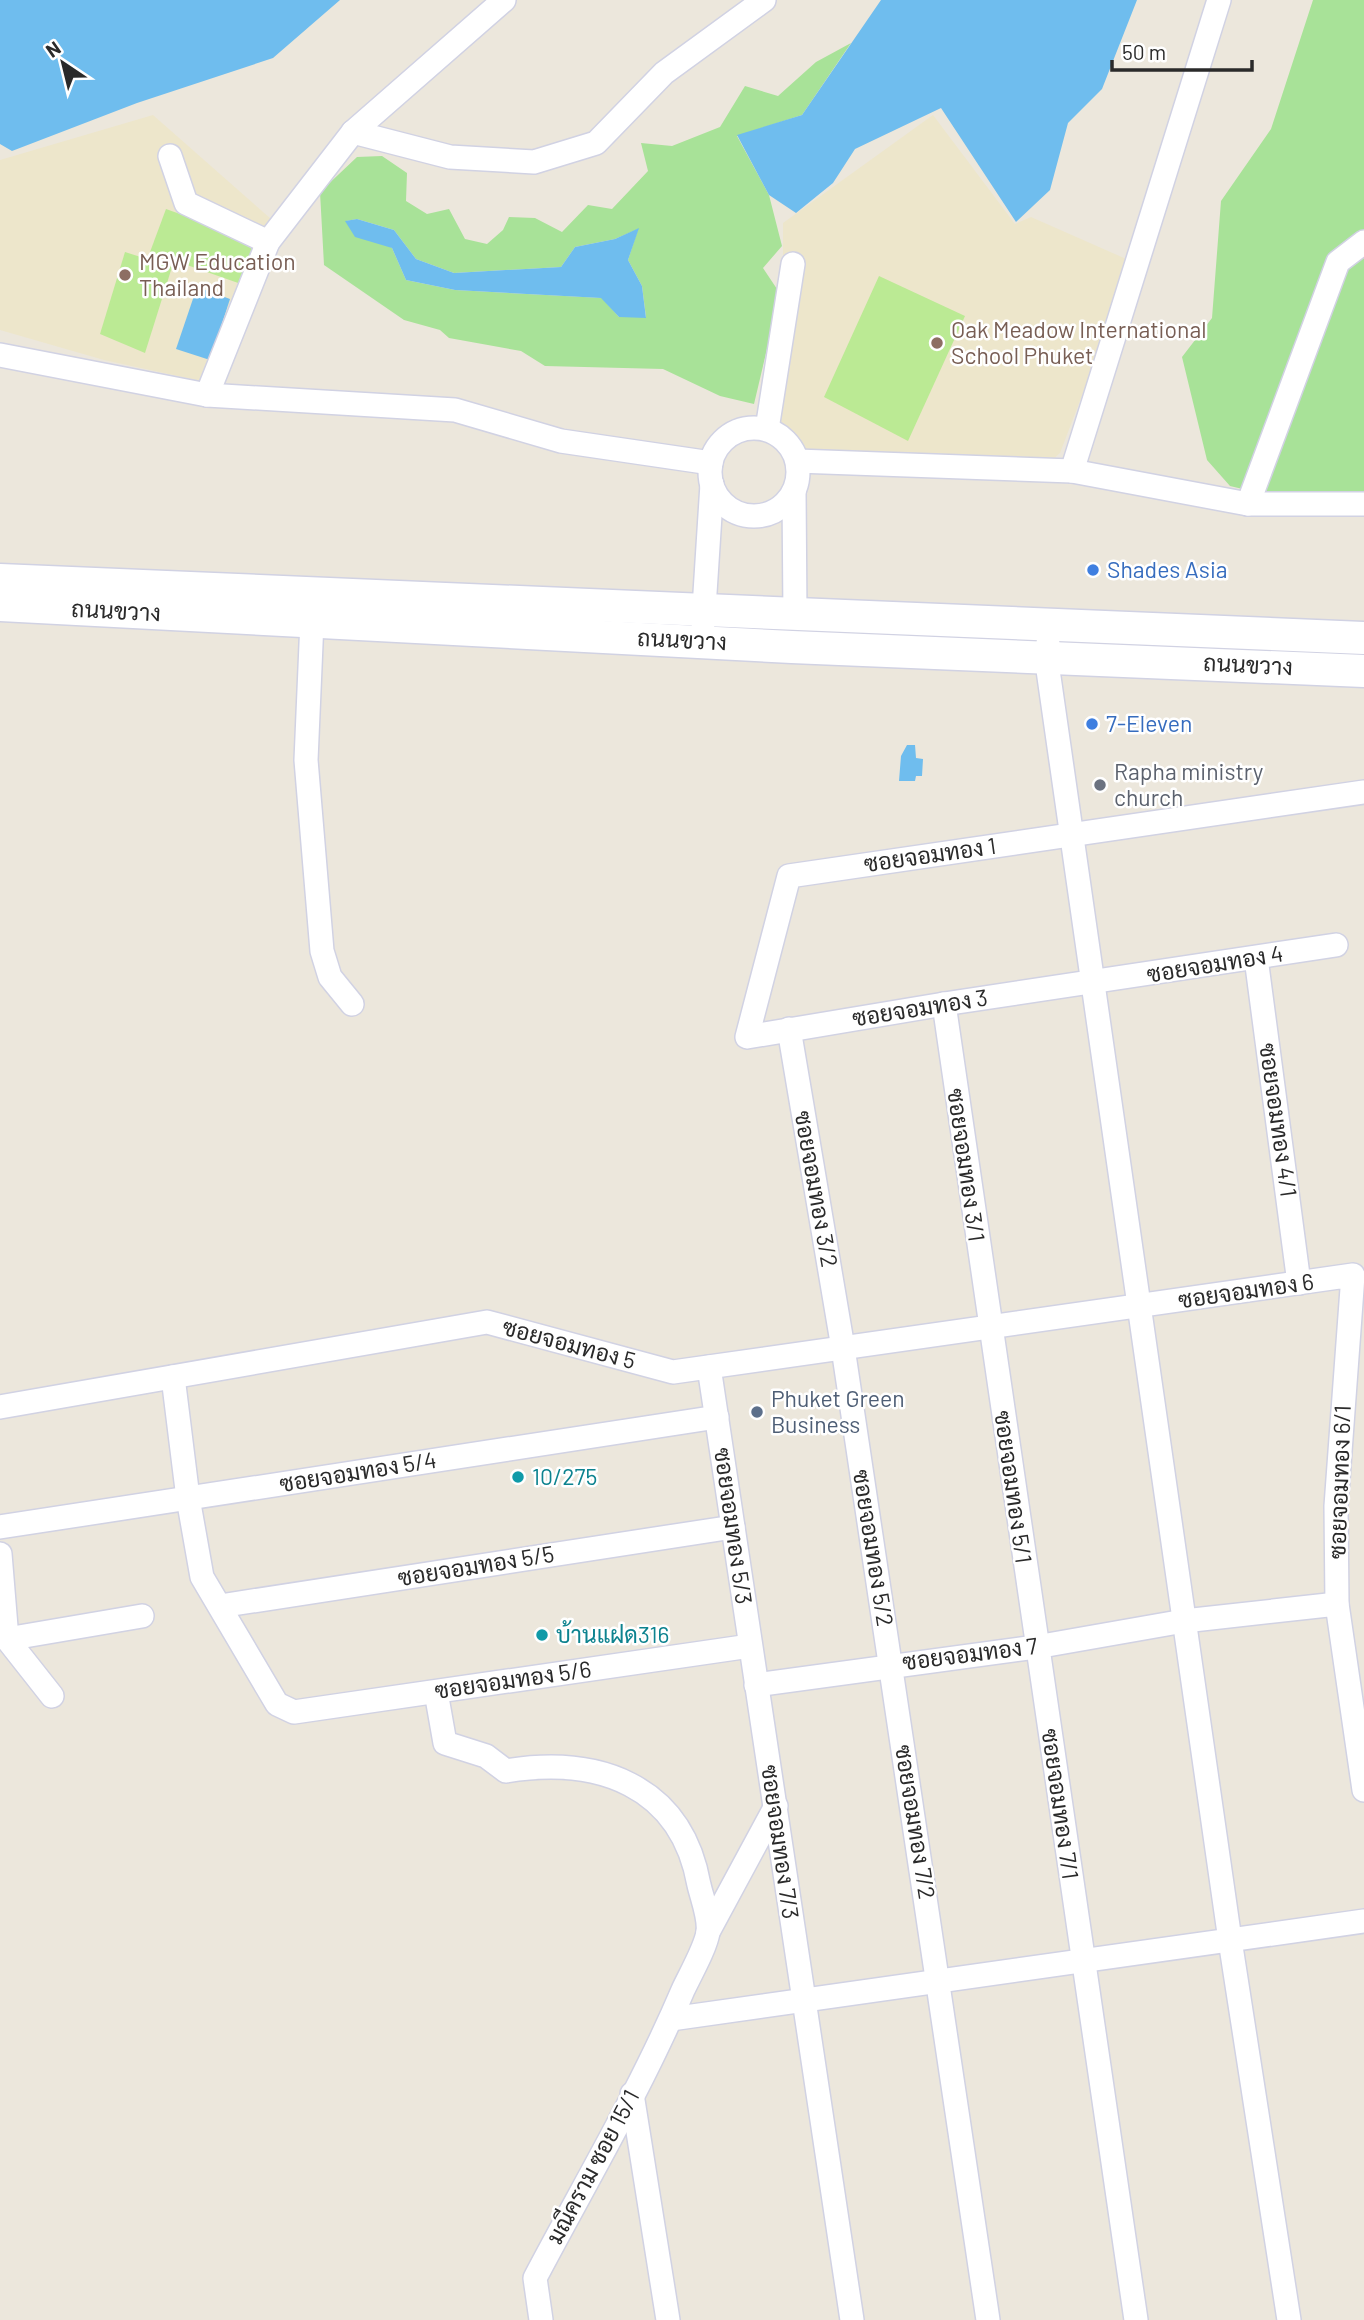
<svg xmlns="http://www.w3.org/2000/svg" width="1364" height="2320" font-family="Barlow,Sarabun,sans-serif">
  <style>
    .education { fill: #ede6cb }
    .green { fill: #a8e298; fill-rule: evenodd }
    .pitch { fill: #bbea94 }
    .water { fill: #6fbdee }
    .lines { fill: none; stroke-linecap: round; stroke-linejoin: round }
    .minor-casing { stroke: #d1d2e3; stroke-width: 26 }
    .secondary-casing { stroke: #d1d2e3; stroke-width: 35 }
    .minor { stroke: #fff; stroke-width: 23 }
    .secondary { stroke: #fff; stroke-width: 32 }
    .education-dot { fill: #8d6e63; stroke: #fff; stroke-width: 2.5 }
    .shop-dot { fill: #3f7fe0; stroke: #fff; stroke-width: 2.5 }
    .worship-dot { fill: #6b7280; stroke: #fff; stroke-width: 2.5 }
    .service-dot { fill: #5c6f8a; stroke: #fff; stroke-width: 2.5 }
    .culture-dot { fill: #0f9aa8; stroke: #fff; stroke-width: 2.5 }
    .labels { text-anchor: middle; stroke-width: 5; stroke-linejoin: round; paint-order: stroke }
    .education-label { font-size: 23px; fill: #785e54; stroke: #fff; text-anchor: start }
    .shop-label { font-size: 23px; fill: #366cbe; stroke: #fff; text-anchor: start }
    .street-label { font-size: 23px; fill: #2a2a2a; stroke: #fff }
    .worship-label { font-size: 23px; fill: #5b616d; stroke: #fff; text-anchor: start }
    .service-label { font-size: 23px; fill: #4e5e75; stroke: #fff; text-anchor: start }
    .culture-label { font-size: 23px; fill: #0d838f; stroke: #fff; text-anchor: start }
  </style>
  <rect width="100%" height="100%" fill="#ece7dc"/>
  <!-- education -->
  <g class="education">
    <path d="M 153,115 L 271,219 L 224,347 L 201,381 L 104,360 L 0,330 L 0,160 Z"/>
    <path d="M 933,115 L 1015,224 L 1031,217 L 1133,262 L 1060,453 L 1047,465 L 802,454 L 794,435 L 774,422 L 783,275 L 783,223 Z"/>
  </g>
  <!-- green -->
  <g class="green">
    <path d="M 1313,0 L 1364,0 L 1364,509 L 1314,506 L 1230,486 L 1207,460 L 1182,357 L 1212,318 L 1221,201 L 1271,129 Z"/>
    <path d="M 851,43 L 802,115 L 737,136 L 769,195 L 782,246 L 763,268 L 777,289 L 771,332 L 754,404 L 720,396 L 663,369 L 545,366 L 521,351 L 449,338 L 440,330 L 404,320 L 324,265 L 320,192 L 357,157 L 382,156 L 407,173 L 406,201 L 427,214 L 449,209 L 465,239 L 487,244 L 503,230 L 509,217 L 535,218 L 562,232 L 588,205 L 612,209 L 648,171 L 641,143 L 672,146 L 720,127 L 745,86 L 778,96 L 816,62 ZM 357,219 L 394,230 L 416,259 L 454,273 L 561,267 L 575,247 L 615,239 L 638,229 L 628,260 L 642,286 L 646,317 L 619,317 L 602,298 L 455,290 L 406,280 L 392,248 L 346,221 Z"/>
  </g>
  <!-- pitch -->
  <g class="pitch">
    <path d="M 166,209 L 255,241 L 241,284 L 150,252 Z"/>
    <path d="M 125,252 L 172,267 L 145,353 L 100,334 Z"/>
    <path d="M 879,276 L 965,316 L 908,441 L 824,397 Z"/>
  </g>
  <!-- water -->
  <g class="water">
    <path d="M 0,0 L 340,0 L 273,58 L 137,103 L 12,151 L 0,144 Z"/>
    <path d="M 881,0 L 1137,0 L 1102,89 L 1068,123 L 1050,190 L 1016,222 L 941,108 L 855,149 L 833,183 L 796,213 L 769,195 L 737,135 L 802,115 Z"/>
    <path d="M 357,219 L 394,230 L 416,259 L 454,273 L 561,267 L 575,247 L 615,239 L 639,228 L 628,260 L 642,286 L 646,318 L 619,317 L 601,298 L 455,290 L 406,280 L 392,248 L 355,237 L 345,221 Z"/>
    <path d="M 197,287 L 230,299 L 210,360 L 176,349 Z"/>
    <path d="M 907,745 L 915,745 L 916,758 L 923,759 L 922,776 L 916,776 L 915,781 L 899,781 L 901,756 Z"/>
  </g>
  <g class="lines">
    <defs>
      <g id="minor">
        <path d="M 353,132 L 450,157 L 534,162 L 596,143 L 664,73 L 764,0"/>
        <path d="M 170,156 L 186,203 L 268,242"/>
        <path d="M 0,355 L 207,395 L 455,410 L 561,441 L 711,463"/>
        <path d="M 207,395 L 268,242 L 353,132 L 504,0"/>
        <circle cx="754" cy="472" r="44"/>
        <path d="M 767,429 L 793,264"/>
        <path d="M 797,461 L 1072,471 L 1248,504 L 1364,504"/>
        <path d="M 1072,471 L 1219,0"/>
        <path d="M 794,491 L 795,615"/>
        <path d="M 1248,504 L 1338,262 L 1364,242"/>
        <path d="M 312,621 L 306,760 L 322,951 L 330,977 L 352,1004"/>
        <path d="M 703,624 L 712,484"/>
        <path d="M 1048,643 L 1046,656 L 1230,1940 L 1289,2320"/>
        <path d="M 1336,945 L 944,1004 L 747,1037 L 789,876 L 1364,792"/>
        <path d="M 1256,958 L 1299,1283"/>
        <path d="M 944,1004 L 1136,2320"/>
        <path d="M 789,1029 L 843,1348 L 988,2320"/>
        <path d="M 709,1367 L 852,2320"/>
        <path d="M 173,1377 L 188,1498 L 202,1577 L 277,1704 L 294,1712 L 750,1646"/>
        <path d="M 0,1407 L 487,1322 L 673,1372 L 1353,1275 L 1336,1506 L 1337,1604 L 1364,1790"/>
        <path d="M 0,1527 L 717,1417"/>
        <path d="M 0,1554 L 7,1639 L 52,1696"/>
        <path d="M 220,1606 L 733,1527"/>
        <path d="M 7,1639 L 142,1616"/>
        <path d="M 756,1685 L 1036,1647 L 1184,1621 L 1337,1604"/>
        <path d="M 436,1692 L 445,1743 L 486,1756 L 506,1771 C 597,1756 681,1784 699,1885 C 702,1898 710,1918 708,1932 C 706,1947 690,1975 683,1990 C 641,2089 585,2183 535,2278 L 541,2320"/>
        <path d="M 708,1932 L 776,1806"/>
        <path d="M 671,2019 L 1364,1921"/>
        <path d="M 632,2094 L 668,2320"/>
      </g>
      <g id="secondary">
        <path d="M 0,580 L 1364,638"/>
        <path d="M 0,605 L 792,647 L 1364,671"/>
      </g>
    </defs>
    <!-- minor casing -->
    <use href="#minor" class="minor-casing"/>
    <!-- secondary casing -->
    <use href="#secondary" class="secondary-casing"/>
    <!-- minor -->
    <use href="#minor" class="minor"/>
    <!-- secondary -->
    <use href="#secondary" class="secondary"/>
  </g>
  <!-- markers -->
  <g class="education-dot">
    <circle cx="125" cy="275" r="7"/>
    <circle cx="937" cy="343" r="7"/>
  </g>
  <g class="shop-dot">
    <circle cx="1093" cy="570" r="7"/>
    <circle cx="1092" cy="724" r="7"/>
  </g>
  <circle class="worship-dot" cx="1100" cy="785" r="7"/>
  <circle class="service-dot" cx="757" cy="1412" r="7"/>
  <g class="culture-dot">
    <circle cx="518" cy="1477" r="7"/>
    <circle cx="542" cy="1635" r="7"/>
  </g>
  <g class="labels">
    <!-- education labels -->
    <g class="education-label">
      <text x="139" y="270">MGW Education<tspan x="139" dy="26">Thailand</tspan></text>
      <text x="951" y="338">Oak Meadow International<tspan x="951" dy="26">School Phuket</tspan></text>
    </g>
    <!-- shop labels -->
    <g class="shop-label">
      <text x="1107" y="578">Shades Asia</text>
      <text x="1106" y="732">7-Eleven</text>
    </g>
    <!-- street labels -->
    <g class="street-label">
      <text transform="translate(116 611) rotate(3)" y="8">ถนนขวาง</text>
      <text transform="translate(682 640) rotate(3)" y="8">ถนนขวาง</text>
      <text transform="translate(1248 665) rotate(3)" y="8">ถนนขวาง</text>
      <text transform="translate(930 855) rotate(-8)" y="8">ซอยจอมทอง 1</text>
      <text transform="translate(1215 964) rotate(-9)" y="8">ซอยจอมทอง 4</text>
      <text transform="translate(920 1008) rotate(-9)" y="8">ซอยจอมทอง 3</text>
      <text transform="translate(1278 1120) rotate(82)" y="8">ซอยจอมทอง 4/1</text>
      <text transform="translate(966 1165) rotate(82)" y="8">ซอยจอมทอง 3/1</text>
      <text transform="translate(816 1189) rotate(80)" y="8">ซอยจอมทอง 3/2</text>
      <text transform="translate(1246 1291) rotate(-8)" y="8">ซอยจอมทอง 6</text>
      <text transform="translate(569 1344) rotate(15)" y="8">ซอยจอมทอง 5</text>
      <text transform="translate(358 1472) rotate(-9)" y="8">ซอยจอมทอง 5/4</text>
      <text transform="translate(1340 1482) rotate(-88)" y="8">ซอยจอมทอง 6/1</text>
      <text transform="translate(1013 1487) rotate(82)" y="8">ซอยจอมทอง 5/1</text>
      <text transform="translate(733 1526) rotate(82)" y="8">ซอยจอมทอง 5/3</text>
      <text transform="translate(873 1548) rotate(81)" y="8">ซอยจอมทอง 5/2</text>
      <text transform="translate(476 1566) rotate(-9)" y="8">ซอยจอมทอง 5/5</text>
      <text transform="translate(970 1654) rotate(-7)" y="8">ซอยจอมทอง 7</text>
      <text transform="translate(513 1680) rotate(-8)" y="8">ซอยจอมทอง 5/6</text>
      <text transform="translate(1060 1804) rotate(82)" y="8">ซอยจอมทอง 7/1</text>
      <text transform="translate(915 1822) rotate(81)" y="8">ซอยจอมทอง 7/2</text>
      <text transform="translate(780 1842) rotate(82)" y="8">ซอยจอมทอง 7/3</text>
      <text transform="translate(593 2167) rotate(-62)" y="8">มณีคราม ซอย 15/1</text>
    </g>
    <!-- worship labels -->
    <g class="worship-label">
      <text x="1114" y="780">Rapha ministry<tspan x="1114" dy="26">church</tspan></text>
    </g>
    <!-- service labels -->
    <g class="service-label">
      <text x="771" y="1407">Phuket Green<tspan x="771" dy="26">Business</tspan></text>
    </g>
    <!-- culture labels -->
    <g class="culture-label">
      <text x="532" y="1485">10/275</text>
      <text x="556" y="1643">บ้านแฝด316</text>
    </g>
  </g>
  <!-- north arrow -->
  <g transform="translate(63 63) rotate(325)" stroke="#ffffff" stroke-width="5" paint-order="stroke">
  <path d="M0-5L12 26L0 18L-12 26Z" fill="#2a2a2a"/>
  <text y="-10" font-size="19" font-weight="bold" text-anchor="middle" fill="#2a2a2a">N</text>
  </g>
  <!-- scale -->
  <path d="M1112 60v10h140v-10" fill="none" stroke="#2a2a2a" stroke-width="3.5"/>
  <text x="1122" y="60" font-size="21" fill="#2a2a2a" stroke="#ffffff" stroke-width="5" paint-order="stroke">50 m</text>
</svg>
